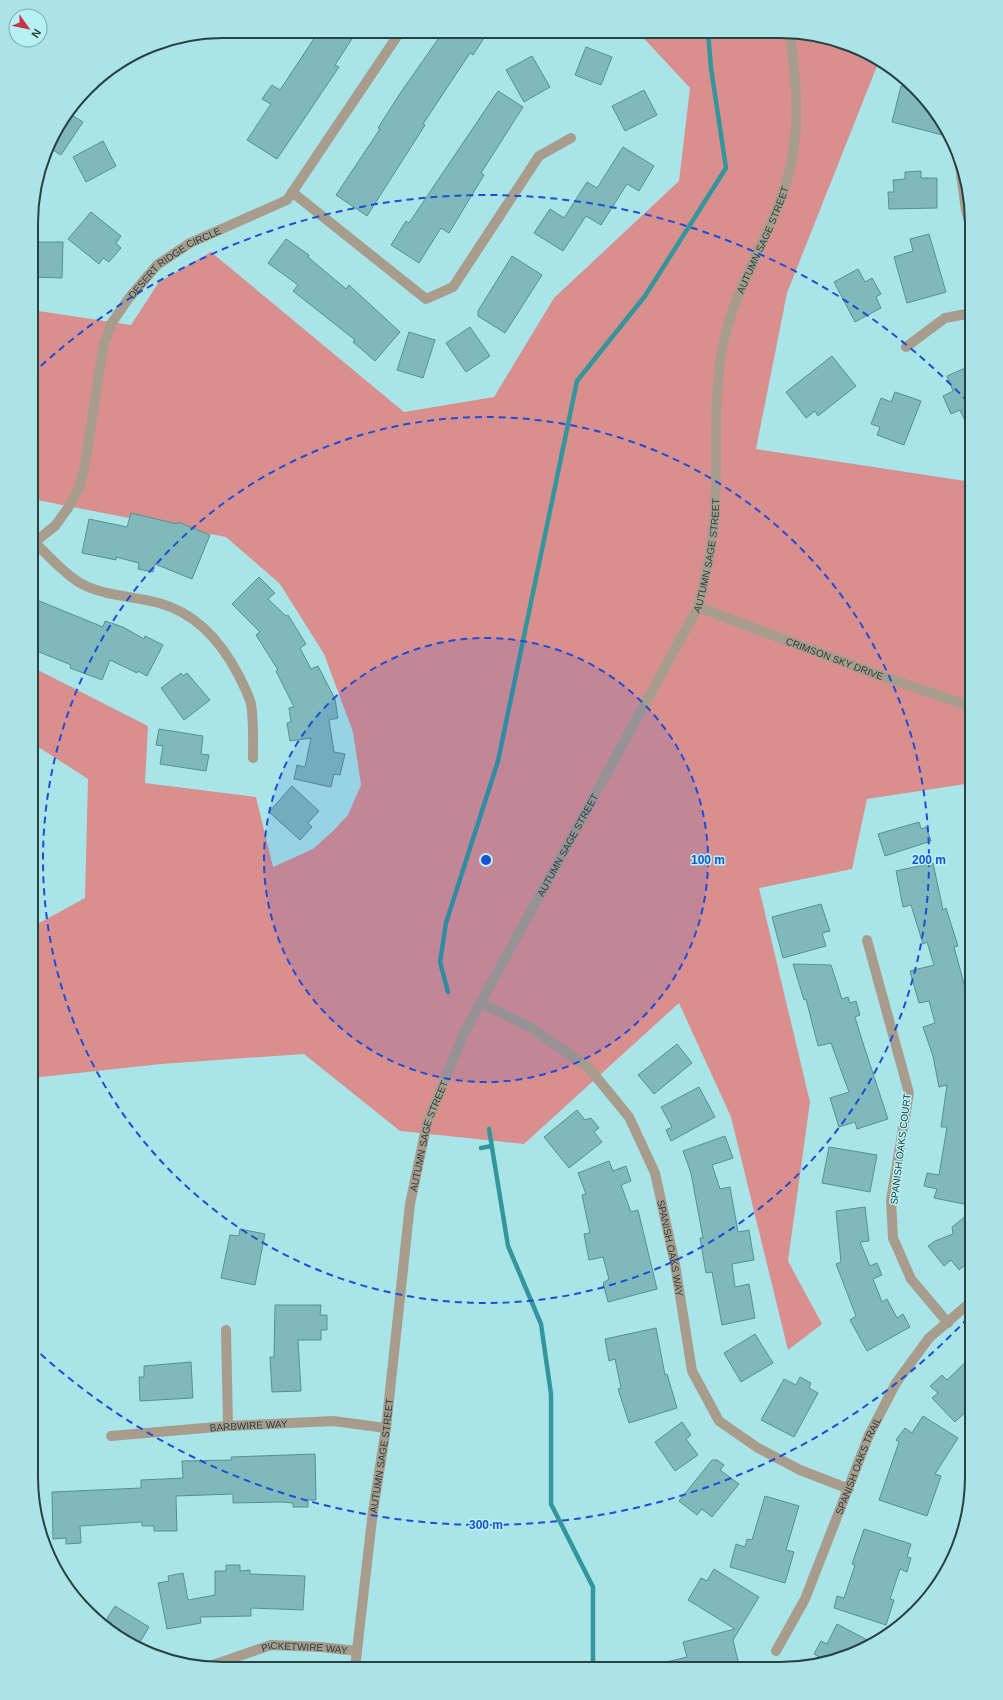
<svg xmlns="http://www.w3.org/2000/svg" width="1003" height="1700" font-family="Arial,sans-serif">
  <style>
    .green { fill: #da8f8f }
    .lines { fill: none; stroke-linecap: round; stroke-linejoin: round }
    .stream { stroke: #32969c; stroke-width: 4.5 }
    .building { fill: #7fb9bc; stroke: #579093 }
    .minor { stroke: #a89d8c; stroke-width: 10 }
    .ring { fill: none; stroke: #1d4ed8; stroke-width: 2; stroke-dasharray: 7 5 }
    .labels { text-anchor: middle; stroke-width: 3; stroke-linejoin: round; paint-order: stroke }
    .street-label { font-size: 10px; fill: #294142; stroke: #b6f2f5 }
    .rim { fill: none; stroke: #294142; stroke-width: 2 }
    .centre { fill: #1d4ed8; stroke: #b6f2f5; stroke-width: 2 }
    .ring-label { font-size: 12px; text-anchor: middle; font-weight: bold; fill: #1d4ed8; stroke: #b6f2f5; stroke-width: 3; stroke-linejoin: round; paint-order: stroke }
  </style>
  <rect width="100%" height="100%" fill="#a9e5e8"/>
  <!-- green -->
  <path class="green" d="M 638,32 L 805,33 L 853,46 L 879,61 L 787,293 L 756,449 L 972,482 L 972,783 L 867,799 L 852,869 L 759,888 L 810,1102 L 788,1261 L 822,1324 L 788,1350 L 731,1117 L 679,1003 L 524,1144 L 400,1131 L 304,1054 L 161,1064 L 32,1078 L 32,927 L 85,898 L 88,779 L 32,743 L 32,667 L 148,726 L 145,783 L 256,797 L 273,867 L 313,849 L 333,831 L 348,815 L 361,785 L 353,732 L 324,654 L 280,584 L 226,537 L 32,499 L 32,310 L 131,325 L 159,282 L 211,252 L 404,412 L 494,397 L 554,298 L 679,181 L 690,88 Z"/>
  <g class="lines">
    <!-- stream -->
    <g class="stream">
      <path d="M 448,992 L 440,962 L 446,923 L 498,761 L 577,381 L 645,296 L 726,168 L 711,68 L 708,32"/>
      <path d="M 489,1129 L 508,1246 L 541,1324 L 551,1394 L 551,1504 L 593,1587 L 593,1668"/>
      <path d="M 481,1148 L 492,1146"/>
    </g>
  </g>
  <!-- building -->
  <g class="building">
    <path d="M 319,31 L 357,31 L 335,65 L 339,67 L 277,159 L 247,140 L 271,104 L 262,99 L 272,85 L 280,90 Z"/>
    <path d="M 443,32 L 488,32 L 473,55 L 470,53 L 423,124 L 425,125 L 367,216 L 336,195 L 380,129 L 378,128 L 399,95 Z"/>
    <path d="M 586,47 L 612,57 L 601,85 L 575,75 Z"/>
    <path d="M 532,56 L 550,87 L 524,102 L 506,70 Z"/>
    <path d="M 901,86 L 915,89 L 932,106 L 950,137 L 892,122 Z"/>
    <path d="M 644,90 L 657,115 L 625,131 L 612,106 Z"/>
    <path d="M 498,91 L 523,107 L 481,173 L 484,175 L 449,233 L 441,228 L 419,263 L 391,245 L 406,221 L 409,223 Z"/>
    <path d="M 70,114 L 83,122 L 61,155 L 48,147 L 54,134 Z"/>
    <path d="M 103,141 L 116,166 L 86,182 L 73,157 Z"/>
    <path d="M 623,147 L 654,166 L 639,191 L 627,184 L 601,225 L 586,216 L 563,251 L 534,233 L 550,209 L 564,218 L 587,182 L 597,188 Z"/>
    <path d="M 921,171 L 921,178 L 937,178 L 937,208 L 889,209 L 888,192 L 894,192 L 893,180 L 905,179 L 905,172 Z"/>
    <path d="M 91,212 L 121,236 L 116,243 L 121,248 L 109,262 L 103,258 L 99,264 L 68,239 Z"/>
    <path d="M 929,234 L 946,292 L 907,303 L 894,257 L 913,251 L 910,239 Z"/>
    <path d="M 286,239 L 309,255 L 308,257 L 346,289 L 349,285 L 400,332 L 375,361 L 353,342 L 355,340 L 293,291 L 298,285 L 268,263 Z"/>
    <path d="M 33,242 L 63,242 L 62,278 L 34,277 Z"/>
    <path d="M 512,256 L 542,275 L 505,333 L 478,316 L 478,311 Z"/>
    <path d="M 858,269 L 865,282 L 872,278 L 881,294 L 876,297 L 881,308 L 855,322 L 834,282 Z"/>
    <path d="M 470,327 L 490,356 L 466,372 L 446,343 Z"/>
    <path d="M 409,332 L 435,340 L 423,378 L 397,370 Z"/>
    <path d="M 832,356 L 856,386 L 818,416 L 815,411 L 806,418 L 786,392 Z"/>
    <path d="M 972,365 L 972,436 L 960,410 L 951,414 L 943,396 L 953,391 L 947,376 Z"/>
    <path d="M 895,392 L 921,401 L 904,445 L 877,435 L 880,427 L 871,424 L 881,398 L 891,402 Z"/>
    <path d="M 131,513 L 177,524 L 178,522 L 210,535 L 192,579 L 155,564 L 153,572 L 138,569 L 139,563 L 116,557 L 116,560 L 82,553 L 89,519 L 127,527 Z"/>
    <path d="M 259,577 L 275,593 L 268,599 L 286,616 L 288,615 L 306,644 L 300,648 L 311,669 L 318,666 L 335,699 L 338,718 L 329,720 L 334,752 L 345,754 L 340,775 L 334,774 L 331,787 L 294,779 L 297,765 L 305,767 L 311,738 L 290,741 L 287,723 L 291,722 L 289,708 L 294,707 L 276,671 L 278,670 L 256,635 L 260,632 L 232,604 Z"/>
    <path d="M 32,598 L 103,627 L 105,621 L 123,627 L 144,639 L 145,636 L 163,645 L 147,676 L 138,671 L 137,673 L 110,660 L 102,680 L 70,668 L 71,665 L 32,649 Z"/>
    <path d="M 181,673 L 183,676 L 187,673 L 210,700 L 184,720 L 161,688 Z"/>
    <path d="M 159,729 L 203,736 L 201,754 L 209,755 L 206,771 L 160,764 L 163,746 L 156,745 Z"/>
    <path d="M 292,786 L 319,811 L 308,823 L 312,827 L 300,840 L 269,812 Z"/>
    <path d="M 919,822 L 921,829 L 926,827 L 931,841 L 885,856 L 878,834 Z"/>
    <path d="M 933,863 L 943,910 L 946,908 L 958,946 L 954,947 L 969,1002 L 972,1001 L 972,1169 L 964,1204 L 934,1198 L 937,1189 L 924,1186 L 927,1173 L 939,1175 L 947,1127 L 941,1127 L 947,1085 L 939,1087 L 933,1056 L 923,1027 L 935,1023 L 929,1001 L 919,1003 L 910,971 L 934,965 L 927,942 L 923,944 L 911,905 L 903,907 L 896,871 Z"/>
    <path d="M 821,904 L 830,931 L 822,933 L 826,946 L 783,958 L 772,917 Z"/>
    <path d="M 793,964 L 831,965 L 842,999 L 848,997 L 850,1003 L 856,1001 L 860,1015 L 855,1017 L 861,1037 L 888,1119 L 857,1129 L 855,1122 L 839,1127 L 830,1098 L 849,1092 L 831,1043 L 818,1046 L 806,999 L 804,1000 Z"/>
    <path d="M 677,1044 L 692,1063 L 654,1094 L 638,1075 Z"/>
    <path d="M 699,1087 L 715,1117 L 671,1141 L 666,1130 L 672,1127 L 661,1107 Z"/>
    <path d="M 577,1110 L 585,1120 L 591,1118 L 599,1128 L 594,1132 L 602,1142 L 569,1168 L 544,1137 Z"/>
    <path d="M 725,1136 L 733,1158 L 712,1165 L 720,1189 L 730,1187 L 738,1232 L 749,1230 L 754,1260 L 732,1264 L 735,1287 L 749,1284 L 755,1318 L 722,1325 L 712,1272 L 706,1273 L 700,1238 L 703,1238 L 691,1173 L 683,1151 Z"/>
    <path d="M 829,1147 L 877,1155 L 870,1192 L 822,1183 Z"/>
    <path d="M 609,1161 L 613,1171 L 626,1166 L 631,1181 L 621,1185 L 631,1212 L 638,1210 L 657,1289 L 608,1302 L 603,1283 L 609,1279 L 603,1257 L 589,1260 L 584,1234 L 590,1233 L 582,1195 L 586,1194 L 578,1173 Z"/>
    <path d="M 865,1207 L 869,1241 L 860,1242 L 870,1266 L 877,1263 L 882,1275 L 873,1279 L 882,1302 L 887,1299 L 897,1318 L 903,1314 L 910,1327 L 867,1351 L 850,1320 L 856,1316 L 836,1264 L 841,1262 L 836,1211 Z"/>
    <path d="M 967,1215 L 972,1221 L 972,1260 L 959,1270 L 951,1260 L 944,1266 L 928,1246 L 935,1241 L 953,1234 L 952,1227 Z"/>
    <path d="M 240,1229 L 265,1234 L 255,1285 L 221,1278 L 230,1235 L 239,1236 Z"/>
    <path d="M 275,1305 L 321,1305 L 320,1315 L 327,1315 L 327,1330 L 321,1330 L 321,1340 L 298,1340 L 301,1391 L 272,1392 L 270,1357 L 274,1357 Z"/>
    <path d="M 656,1328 L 665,1375 L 667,1374 L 677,1408 L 629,1423 L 618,1389 L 621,1388 L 615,1359 L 609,1361 L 605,1339 Z"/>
    <path d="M 755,1334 L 773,1363 L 741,1382 L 724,1353 Z"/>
    <path d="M 972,1356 L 972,1406 L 955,1422 L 932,1398 L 938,1393 L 930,1386 L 942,1375 L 947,1380 Z"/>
    <path d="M 191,1362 L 193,1398 L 140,1401 L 139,1377 L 144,1377 L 144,1366 Z"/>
    <path d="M 800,1377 L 811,1383 L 809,1388 L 818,1393 L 794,1437 L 761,1420 L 784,1379 L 796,1385 Z"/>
    <path d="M 923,1416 L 958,1438 L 935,1474 L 941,1476 L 927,1516 L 879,1500 L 899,1442 L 896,1440 L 905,1428 L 912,1433 Z"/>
    <path d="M 682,1422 L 691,1435 L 686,1439 L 698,1455 L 675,1471 L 655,1442 Z"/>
    <path d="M 315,1454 L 316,1500 L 308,1500 L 308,1507 L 293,1507 L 293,1503 L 281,1502 L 233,1503 L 233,1494 L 176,1496 L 177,1531 L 154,1531 L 154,1526 L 142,1526 L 142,1522 L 80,1526 L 81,1543 L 66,1544 L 66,1538 L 53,1539 L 52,1492 L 141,1488 L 141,1480 L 183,1478 L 182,1461 L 232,1460 L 231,1457 Z"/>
    <path d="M 712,1460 L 717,1460 L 724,1465 L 720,1470 L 739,1484 L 712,1517 L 702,1509 L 697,1515 L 679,1501 Z"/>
    <path d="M 765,1496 L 799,1506 L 786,1550 L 794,1552 L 785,1583 L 730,1567 L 736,1544 L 745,1547 L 747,1539 L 752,1540 Z"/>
    <path d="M 864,1529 L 911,1544 L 907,1557 L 911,1558 L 907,1572 L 900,1569 L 890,1599 L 894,1600 L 886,1625 L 834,1608 L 837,1596 L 844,1598 L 855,1565 L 852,1564 Z"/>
    <path d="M 226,1565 L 240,1565 L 240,1571 L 250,1570 L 250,1574 L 305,1576 L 303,1610 L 251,1608 L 251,1616 L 200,1617 L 201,1623 L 167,1629 L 158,1583 L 169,1581 L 168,1576 L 183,1573 L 188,1600 L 215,1595 L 215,1571 L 226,1571 Z"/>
    <path d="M 714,1569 L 759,1597 L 733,1640 L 740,1669 L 658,1669 L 658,1664 L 687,1657 L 683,1642 L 735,1629 L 688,1600 L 701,1578 L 707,1581 Z"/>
    <path d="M 115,1606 L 149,1627 L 137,1647 L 108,1630 L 112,1623 L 106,1620 Z"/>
    <path d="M 837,1624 L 873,1643 L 853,1654 L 825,1660 L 814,1654 L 821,1641 L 827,1644 Z"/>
  </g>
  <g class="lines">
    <!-- minor -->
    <g class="minor">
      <path d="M 959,160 L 966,210 L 972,230"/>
      <path d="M 292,192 L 426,299 L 453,287 L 539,156 L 571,138"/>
      <path d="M 34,193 L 35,193"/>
      <path d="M 906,347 L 945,318 L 972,313"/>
      <path d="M 35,543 C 49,556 63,573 80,583 C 103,596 133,596 159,603 C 196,613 222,643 239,676 C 243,685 249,695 251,704 C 254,722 253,740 253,758"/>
      <path id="s1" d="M 32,544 L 55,526 L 68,508 L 78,490 L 84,470 L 103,348 L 111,324 L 129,298 L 157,265 L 190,243 L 287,200 L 400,32"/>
      <path id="s2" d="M 698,607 L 876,674 L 972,707"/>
      <path d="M 867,940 L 909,1093 L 891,1200 L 893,1238 L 911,1279 L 948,1323"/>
      <path id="s3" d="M 481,1003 L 530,1027 L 589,1068 L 629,1117 L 655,1173 L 675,1264 L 692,1371 L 719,1421 L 758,1448 L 800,1470 L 849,1489"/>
      <path d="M 226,1330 L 228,1426"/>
      <path id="s4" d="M 111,1436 L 228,1426 L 333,1421 L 386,1428"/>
      <path id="s5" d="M 776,1651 L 805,1599 L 869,1435 L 896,1383 L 929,1338 L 972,1301"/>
      <path id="s6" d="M 207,1667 L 271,1645 L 321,1647 L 357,1651"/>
      <path id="s7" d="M 355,1668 L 373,1511 L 386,1428 L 410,1204 L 427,1123 L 464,1033 L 698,607 C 706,574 714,540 715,506 C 718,451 712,394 724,340 C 734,295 759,254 776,211 C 803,146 798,100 790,33"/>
    </g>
  </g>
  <!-- distance rings -->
  <circle cx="486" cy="860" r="222" fill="#1d4ed8" fill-opacity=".12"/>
  <g class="ring">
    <circle cx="486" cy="860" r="222"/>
    <circle cx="486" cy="860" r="443"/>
    <path d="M968 1318A665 665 0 0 1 32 1346M32 374A665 665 0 0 1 968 402"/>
  </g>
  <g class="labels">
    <!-- street labels -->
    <g class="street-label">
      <text dy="4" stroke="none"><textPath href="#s7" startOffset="1510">AUTUMN SAGE STREET</textPath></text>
      <text dy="4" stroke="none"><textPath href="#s1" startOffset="332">DESERT RIDGE CIRCLE</textPath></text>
      <text dy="4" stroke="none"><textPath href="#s7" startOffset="1186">AUTUMN SAGE STREET</textPath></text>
      <text dy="4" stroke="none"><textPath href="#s2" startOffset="146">CRIMSON SKY DRIVE</textPath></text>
      <text dy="4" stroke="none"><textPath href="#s7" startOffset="862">AUTUMN SAGE STREET</textPath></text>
      <text dy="4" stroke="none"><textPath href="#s7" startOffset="538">AUTUMN SAGE STREET</textPath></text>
      <text transform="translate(900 1149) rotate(-83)" y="4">SPANISH OAKS COURT</text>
      <text dy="4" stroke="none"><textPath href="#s3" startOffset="328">SPANISH OAKS WAY</textPath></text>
      <text dy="4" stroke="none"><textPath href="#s4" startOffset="138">BARBWIRE WAY</textPath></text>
      <text dy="4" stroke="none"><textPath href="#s7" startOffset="214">AUTUMN SAGE STREET</textPath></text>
      <text dy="4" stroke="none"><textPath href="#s5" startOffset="203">SPANISH OAKS TRAIL</textPath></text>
      <text dy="4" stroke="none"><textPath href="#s6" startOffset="101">PICKETWIRE WAY</textPath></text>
    </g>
  </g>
  <!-- crop -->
  <path d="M0 0H1003V1700H0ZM223 38H780A185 185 0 0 1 965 223V1477A185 185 0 0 1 780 1662H223A185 185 0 0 1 38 1477V223A185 185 0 0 1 223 38Z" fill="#abe4e7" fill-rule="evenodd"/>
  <path class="rim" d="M223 38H780A185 185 0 0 1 965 223V1477A185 185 0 0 1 780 1662H223A185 185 0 0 1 38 1477V223A185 185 0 0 1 223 38Z"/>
  <circle cx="486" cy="860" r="6" class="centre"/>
  <g class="ring-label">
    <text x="708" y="864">100 m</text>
    <text x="929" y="864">200 m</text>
    <text x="486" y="1529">300 m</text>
  </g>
  <!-- north arrow -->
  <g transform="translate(28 28) rotate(123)"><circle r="19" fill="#b6f2f5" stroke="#7eabad"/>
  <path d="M0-3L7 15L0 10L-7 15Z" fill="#c63646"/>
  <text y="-6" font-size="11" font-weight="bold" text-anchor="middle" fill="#294142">N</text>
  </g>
</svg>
